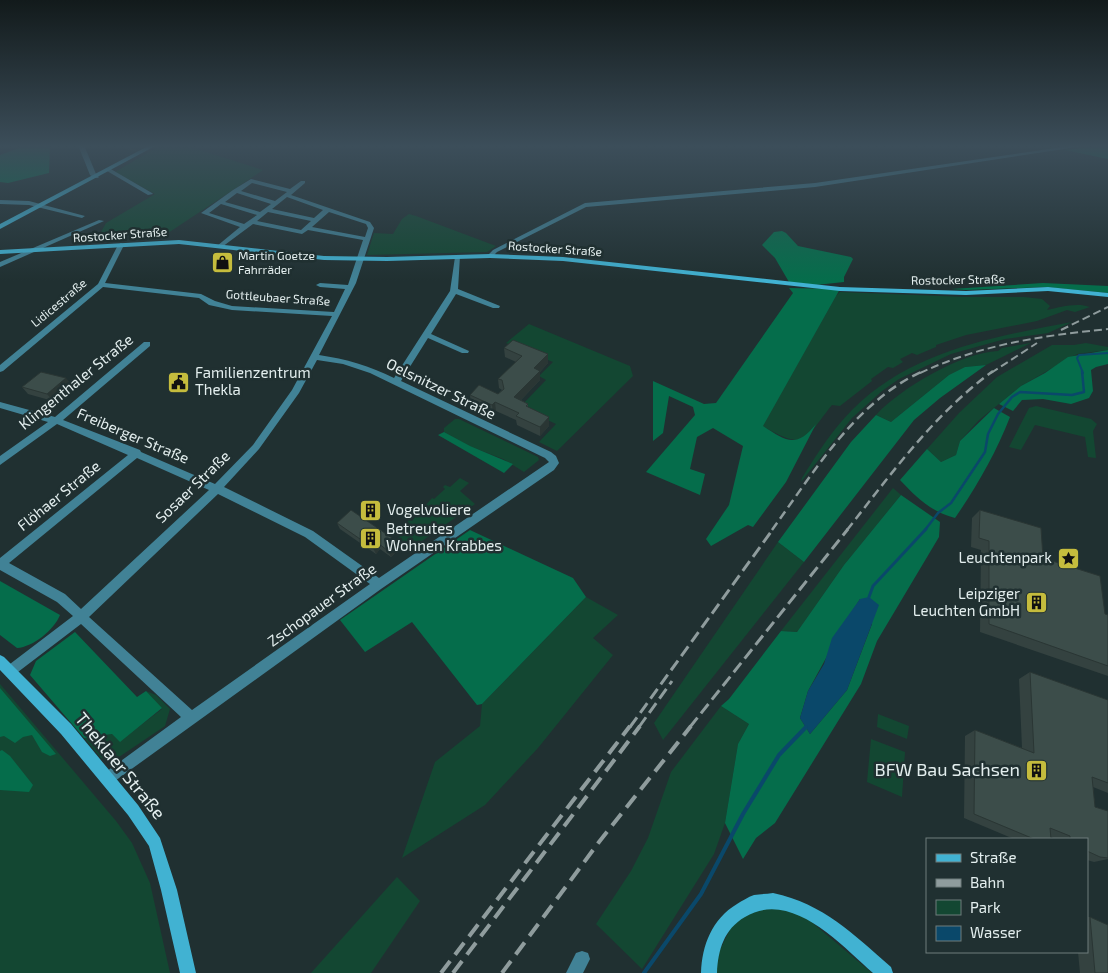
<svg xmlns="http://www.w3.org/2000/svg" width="1108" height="973" font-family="'Exo 2',sans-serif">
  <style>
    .green { fill: #134732 }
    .forest { fill: #056d4b; fill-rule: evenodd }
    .water { fill: #0a486a }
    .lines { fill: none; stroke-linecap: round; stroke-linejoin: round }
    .stream-far3 { stroke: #0a486a; stroke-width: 2 }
    .stream-far2 { stroke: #0a486a; stroke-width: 2.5 }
    .stream-far1 { stroke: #0a486a; stroke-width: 3 }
    .stream { stroke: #0a486a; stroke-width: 4 }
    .minor { fill: #418296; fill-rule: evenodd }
    .secondary { fill: #41b2d2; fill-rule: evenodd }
    .rail-far3 { stroke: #8f9c9d; stroke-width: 2; stroke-dasharray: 8 4; stroke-linecap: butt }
    .rail-far2 { stroke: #8f9c9d; stroke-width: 2.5; stroke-dasharray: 9 5; stroke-linecap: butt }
    .rail-far1 { stroke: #8f9c9d; stroke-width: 3; stroke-dasharray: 12 5.5; stroke-linecap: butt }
    .rail { stroke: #8f9c9d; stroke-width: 4; stroke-dasharray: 15 8; stroke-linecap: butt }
    .wall { fill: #344240 }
    .shaded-wall { fill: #2a3634 }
    .building { fill: #3c4d4a; stroke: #2a3634 }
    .labels { text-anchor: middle; stroke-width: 5; stroke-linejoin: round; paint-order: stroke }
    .far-street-label { font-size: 12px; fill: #e3eeee; stroke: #203031 }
    .far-poi-label { font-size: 12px; fill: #e3eeee; stroke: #203031; text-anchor: start }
    .poi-label { font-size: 15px; fill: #e3eeee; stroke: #203031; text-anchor: start }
    .street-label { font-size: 15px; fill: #e3eeee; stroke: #203031 }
    .near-street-label { font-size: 18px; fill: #e3eeee; stroke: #203031 }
    .near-poi-label { font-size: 18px; fill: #e3eeee; stroke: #203031; text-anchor: end }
  </style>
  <rect width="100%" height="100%" fill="#203031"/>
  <!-- green -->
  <g class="green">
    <path d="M 161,145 L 184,145 L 263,170 L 165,235 L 101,232 L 106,223 L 155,194 L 115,172 Z"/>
    <path d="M 409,214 L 416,216 L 496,246 L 487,252 L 367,255 L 374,233 L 393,234 L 402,219 Z"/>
    <path d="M 840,292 L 965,297 L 1024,297 L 1042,299 L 1050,306 L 1047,310 C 1060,307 1077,302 1090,307 L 1075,312 L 1067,310 L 1037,321 L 966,335 L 936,345 L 936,347 L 917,355 L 912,353 L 900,359 L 903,362 L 893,368 L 888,367 L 871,379 L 872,381 L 840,406 L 832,405 C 803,441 807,451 762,426 L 836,296 Z"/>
    <path d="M 1072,322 L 1048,333 L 1005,339 L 951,354 L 899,379 L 882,391 L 852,418 L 801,482 L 802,478 C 817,454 832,430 852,410 C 911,351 993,337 1072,322 Z"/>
    <path d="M 529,324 L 630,366 L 633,376 L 557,451 L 539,442 L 556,424 L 520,407 L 546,380 L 539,376 L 553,362 L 506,343 Z"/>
    <path d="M 1031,343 L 986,365 L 965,367 L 949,375 L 891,422 L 876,415 C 901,388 960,353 998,351 L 1002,348 Z"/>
    <path d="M 1086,343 L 1108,347 L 1108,350 L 1077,354 L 1021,386 L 979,420 L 960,441 L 956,455 L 941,462 L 927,449 L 959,413 L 997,377 L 1052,345 L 1074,345 Z"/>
    <path d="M 1036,406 L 1091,419 L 1097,424 L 1093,431 L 1096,458 L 1088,457 L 1085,437 L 1035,425 L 1021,450 L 1009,447 L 1029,408 Z"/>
    <path d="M 455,419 L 459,419 L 538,457 L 539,460 L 524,472 L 503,459 L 469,446 L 444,432 L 444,428 Z"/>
    <path d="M 460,478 L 469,483 L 460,491 L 475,504 L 412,548 L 398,538 L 410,526 L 406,523 L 409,520 L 412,521 L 432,498 L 434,499 L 445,489 L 443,487 L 445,485 L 450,487 Z"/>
    <path d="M 893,488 L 901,495 L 844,565 L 797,632 L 781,631 Z"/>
    <path d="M 778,542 L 804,562 L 663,740 L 654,723 Z"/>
    <path d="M 586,597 L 618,615 L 593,638 L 613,655 L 538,748 L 485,805 L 402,858 L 435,762 L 480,726 L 482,704 Z"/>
    <path d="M 0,684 L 116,821 L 132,843 L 150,883 L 170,973 L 0,973 Z"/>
    <path d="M 146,691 L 156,695 L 170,709 L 165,726 L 116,759 L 108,760 L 101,758 L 84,738 L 112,734 L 120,741 L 162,709 Z"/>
    <path d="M 721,706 L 749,724 L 738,744 L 725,823 L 714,854 L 642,969 L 596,924 L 631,871 L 648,838 L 671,772 Z"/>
    <path d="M 878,714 L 909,726 L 907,739 L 877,727 Z"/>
    <path d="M 871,739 L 905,752 L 902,797 L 867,782 Z"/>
    <path d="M 397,877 L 420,901 L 371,973 L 311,973 Z"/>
    <path d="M 781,907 L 808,919 L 872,973 L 716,973 L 718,954 L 732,925 L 757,909 Z"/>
  </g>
  <!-- forest -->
  <g class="forest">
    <path d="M 27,145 L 50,145 L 49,173 L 8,183 L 0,182 L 0,155 Z"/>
    <path d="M 1108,145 L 1108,159 L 1065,150 Z"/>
    <path d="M 782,231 L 786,233 L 798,246 L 851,257 L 853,259 L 844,277 L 844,282 L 816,285 L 789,282 L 775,258 L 762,245 L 774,232 Z"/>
    <path d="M 1043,283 L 1108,286 L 1108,293 L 1046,287 L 966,290 L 951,289 Z"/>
    <path d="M 789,288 L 840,289 L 763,426 C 786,441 796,449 816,424 L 786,482 L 753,527 L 748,525 L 711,546 L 706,539 L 729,505 L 743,446 L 713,428 L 697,437 L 690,469 L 705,474 L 700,495 L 646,472 L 695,415 L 693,407 L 669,396 L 663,433 L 653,441 L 653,381 L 704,404 L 716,403 L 793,293 Z"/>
    <path d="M 1108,350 L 1108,364 L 1096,367 L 1091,370 L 1093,391 L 1089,398 L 1071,404 L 1043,399 L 1022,400 L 1013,411 L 999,404 L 1021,386 L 1045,373 L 1068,357 Z"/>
    <path d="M 986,365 L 940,398 L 914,420 L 804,562 L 778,542 L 851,442 L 876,415 L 891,422 L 949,375 L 965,367 Z"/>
    <path d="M 994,408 L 1010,417 C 996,453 977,486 955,518 C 931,512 916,497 900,480 L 927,449 L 941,462 L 956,455 L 960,441 Z"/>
    <path d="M 444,432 L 470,446 L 513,464 L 504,473 L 438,435 Z"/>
    <path d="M 901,495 L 940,522 L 939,537 L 877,641 L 861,684 L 775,823 L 756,838 L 743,859 L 725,823 L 738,744 L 749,724 L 721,706 L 729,699 L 781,631 L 797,632 L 844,565 ZM 860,599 L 872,624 L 847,690 L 810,734 L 800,718 L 808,691 L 849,616 Z"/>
    <path d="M 470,530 L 573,578 L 586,597 L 482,704 L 477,705 L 412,622 L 365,652 L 340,620 Z"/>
    <path d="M 0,581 L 60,615 C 54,630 33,647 17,648 L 0,635 Z"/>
    <path d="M 75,632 L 137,697 L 146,691 L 162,708 L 120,742 L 112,734 L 84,738 L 30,675 L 36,661 Z"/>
    <path d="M 0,688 L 56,754 L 50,756 L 42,752 L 32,735 L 23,737 L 15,743 L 4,736 L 0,737 Z"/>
    <path d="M 2,750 L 10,756 L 33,785 L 29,792 L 0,790 L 0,751 Z"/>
  </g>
  <!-- water -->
  <path class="water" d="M 869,597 L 879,605 L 847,690 L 810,734 L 800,718 L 808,691 L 824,664 L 832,638 L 860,599 Z"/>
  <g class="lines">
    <!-- stream-far3 -->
    <path class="stream-far3" d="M 1083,373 L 1077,358 L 1079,355 L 1108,353"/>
    <!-- stream-far2 -->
    <path class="stream-far2" d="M 925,530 L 938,513 L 951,503 L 985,452 L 988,434 L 998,414 L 1012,397 L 1020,392 L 1072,395 L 1084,392 L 1082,371"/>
    <!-- stream-far1 -->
    <path class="stream-far1" d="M 869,597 L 873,586 L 926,529"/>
    <!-- stream -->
    <path class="stream" d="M 644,973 L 701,894 L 743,814 L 779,755 L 806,727"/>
    <!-- minor -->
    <g class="minor">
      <path d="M 78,145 L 84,145 L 96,174 L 99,177 L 98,178 L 94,178 L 90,175 Z"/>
      <path d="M 1076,145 L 1090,145 L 815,187 L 586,207 L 497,252 L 492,257 L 487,256 L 493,250 L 585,203 L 815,183 Z"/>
      <path d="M 109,168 L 152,193 L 153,194 L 148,195 L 107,171 L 106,170 Z"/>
      <path d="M 251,179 L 290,189 L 301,181 L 305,181 L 305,183 L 291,195 L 370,222 L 374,228 L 356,283 L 319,355 C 346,359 370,366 394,378 L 450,291 L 455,257 L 460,256 L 458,289 L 500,306 L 499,308 L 493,308 L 456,294 L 431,334 L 469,351 L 468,353 L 462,353 L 428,338 L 401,381 L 551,452 L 556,456 L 559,463 L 554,470 L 381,589 L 108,786 L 103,784 L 101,779 L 103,774 L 181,717 L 81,624 L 14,675 L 10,677 L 6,675 L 4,671 L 6,667 L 73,616 L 57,602 L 0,570 L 0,558 L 128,455 L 57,424 L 0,465 L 0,456 L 48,422 L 0,408 L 0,402 L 55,417 L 144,342 L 150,342 L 150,346 L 63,420 L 140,450 L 141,452 L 215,484 L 253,445 L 292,390 L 332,316 L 232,310 L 209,305 L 199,298 L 103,287 L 3,371 L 0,372 L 0,365 L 98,284 L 118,245 L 121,243 L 124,245 L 105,283 L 201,294 L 215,301 L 232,306 L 334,312 L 345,289 L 320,287 L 316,285 L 320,283 L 348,285 L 363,240 L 308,230 L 302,234 L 253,224 L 222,247 L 217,246 L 240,227 L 201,213 L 233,190 ZM 252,183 L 287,192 L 275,201 L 241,191 ZM 237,193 L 271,204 L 260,212 L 225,202 ZM 287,197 L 323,210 L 314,218 L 272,209 ZM 221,204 L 257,215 L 244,224 L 209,213 ZM 268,212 L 311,221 L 301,230 L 257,221 ZM 329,212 L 366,224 L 368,228 L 365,237 L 312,227 ZM 317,360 L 343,364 L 370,373 L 545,458 L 549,462 L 379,578 L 313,531 L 224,487 L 259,449 L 299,393 ZM 137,458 L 209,490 L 81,609 L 65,594 L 9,563 ZM 218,494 L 305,537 L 370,584 L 192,710 L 89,617 Z"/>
      <path d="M 0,200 L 29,201 L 85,216 L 82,218 L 29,205 L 0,204 Z"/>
      <path d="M 99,220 L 104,221 L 0,267 L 0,262 Z"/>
      <path d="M 582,951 L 588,953 L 590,959 L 583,973 L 566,973 L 576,953 Z"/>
    </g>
    <!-- secondary -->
    <g class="secondary">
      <path d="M 150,145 L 157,145 L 0,229 L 0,224 Z"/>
      <path d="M 179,240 L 324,256 L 387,257 L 490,254 L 563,257 L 840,287 L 966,291 L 1048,287 L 1108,293 L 1108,297 L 1048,291 L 966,295 L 840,291 L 563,261 L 490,258 L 387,261 L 324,260 L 179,244 L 0,254 L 0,250 Z"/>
      <path d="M 0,655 L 4,657 L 71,724 L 138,805 L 160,838 L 177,890 L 196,973 L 180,973 L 161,890 L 149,846 L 128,815 L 61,734 L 0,670 Z"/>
      <path d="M 773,893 C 824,904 853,934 891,967 L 893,973 L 873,973 C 840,944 791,889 745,917 C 724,929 718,950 717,973 L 701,973 C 702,945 712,919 737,904 C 742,901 748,897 754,895 C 760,894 767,894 773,893 Z"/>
    </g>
    <!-- rail-far3 -->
    <g class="rail-far3">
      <path d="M 1061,330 L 1108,307"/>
      <path d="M 920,373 C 983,344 1040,336 1108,329"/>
      <path d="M 991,373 L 1037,343"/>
    </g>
    <!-- rail-far2 -->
    <g class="rail-far2">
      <path d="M 772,530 C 814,472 855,402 923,371"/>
      <path d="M 847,530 C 892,473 934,414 993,371"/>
    </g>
    <!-- rail-far1 -->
    <g class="rail-far1">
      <path d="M 630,727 L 773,529"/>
      <path d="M 639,727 L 672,681"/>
      <path d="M 690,727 L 848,529"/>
    </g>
    <!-- rail -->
    <g class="rail">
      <path d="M 441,973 L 630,726"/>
      <path d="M 453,973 L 640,726"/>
      <path d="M 502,973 L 599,842 L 691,726"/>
    </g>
  </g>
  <!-- wall -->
  <g class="wall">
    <path d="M 124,145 L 148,145 L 135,151 L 126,149 Z"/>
    <path d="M 504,348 L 548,354 L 548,363 L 540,372 L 540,380 L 521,400 L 528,404 L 528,408 L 549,417 L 549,426 L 540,436 L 517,425 L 516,420 L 496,411 L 493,414 L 471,404 L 470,395 L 498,394 L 502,390 L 499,388 L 498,379 L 516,362 L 505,357 Z"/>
    <path d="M 72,385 L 53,401 L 28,394 L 22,387 Z"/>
    <path d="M 980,510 L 1043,558 L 1105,614 L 1108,615 L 1108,676 L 980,632 L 981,550 L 971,547 L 972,518 Z"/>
    <path d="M 337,523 L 398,542 L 400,548 L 391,557 L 380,549 L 376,554 L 340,529 Z"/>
    <path d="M 1030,672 L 1108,700 L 1108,793 L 1093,787 L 1095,807 L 1108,811 L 1108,859 L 1094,862 L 1087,860 L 1087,839 L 1055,839 L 1051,837 L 1051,839 L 1014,839 L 964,818 L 965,736 L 975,730 L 1022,748 L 1019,679 Z"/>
    <path d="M 1087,917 L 1090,917 L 1108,973 L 1080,973 L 1078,952 L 1087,952 Z"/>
  </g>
  <!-- shaded-wall -->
  <g class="shaded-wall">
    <path d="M 132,145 L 148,145 L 135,151 Z"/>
    <path d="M 548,354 L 548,363 L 540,372 L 540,380 L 515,406 L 514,397 L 534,368 Z"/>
    <path d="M 66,378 L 72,385 L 53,401 L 47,394 Z"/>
    <path d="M 495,402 L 496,411 L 493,414 L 492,405 Z"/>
    <path d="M 549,417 L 549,426 L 540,436 L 540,427 Z"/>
    <path d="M 398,542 L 400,548 L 391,557 L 388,551 Z"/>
    <path d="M 378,543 L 380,549 L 376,554 L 373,548 Z"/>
  </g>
  <!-- building -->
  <g class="building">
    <path d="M 513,340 L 548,354 L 534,368 L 540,371 L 514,397 L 528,404 L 526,406 L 549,417 L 540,427 L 516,416 L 519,413 L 495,402 L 492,405 L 470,395 L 479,385 L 498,394 L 504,389 L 502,380 L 498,379 L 522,356 L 504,348 Z"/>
    <path d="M 41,372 L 66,378 L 47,394 L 22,387 Z"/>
    <path d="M 351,510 L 398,542 L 388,551 L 378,543 L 373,548 L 337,523 Z"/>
    <path d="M 980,510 L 1041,528 L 1043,558 L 1100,576 L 1105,614 L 1108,615 L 1108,666 L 989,624 L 989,541 L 979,538 Z"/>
    <path d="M 1030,672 L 1108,700 L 1108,783 L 1092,777 L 1095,807 L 1108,811 L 1108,858 L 1100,857 L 1087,851 L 1087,839 L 1070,839 L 1070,836 L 1050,828 L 1051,839 L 1034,839 L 974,814 L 975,730 L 1034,753 Z"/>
    <path d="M 1090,917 L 1108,925 L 1108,973 L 1095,973 Z"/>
  </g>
  <!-- sky -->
  <linearGradient id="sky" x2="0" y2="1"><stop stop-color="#121a1b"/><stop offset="0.52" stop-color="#3c4e5a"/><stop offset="1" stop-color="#3c4e5a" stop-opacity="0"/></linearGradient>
  <rect width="1108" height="281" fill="url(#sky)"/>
  <!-- icons -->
  <defs>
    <symbol id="shop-square" viewBox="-11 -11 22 22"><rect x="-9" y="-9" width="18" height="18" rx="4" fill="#c5bc3d" stroke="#203031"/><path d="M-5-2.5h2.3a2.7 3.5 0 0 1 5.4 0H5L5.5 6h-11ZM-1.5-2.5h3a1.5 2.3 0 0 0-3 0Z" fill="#111"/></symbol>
    <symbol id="civic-square" viewBox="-11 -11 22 22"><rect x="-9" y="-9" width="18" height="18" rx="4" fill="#c5bc3d" stroke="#203031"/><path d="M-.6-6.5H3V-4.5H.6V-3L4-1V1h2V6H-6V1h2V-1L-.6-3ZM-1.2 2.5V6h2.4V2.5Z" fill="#111"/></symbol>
    <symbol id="building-square" viewBox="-11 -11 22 22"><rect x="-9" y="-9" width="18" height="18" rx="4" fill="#c5bc3d" stroke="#203031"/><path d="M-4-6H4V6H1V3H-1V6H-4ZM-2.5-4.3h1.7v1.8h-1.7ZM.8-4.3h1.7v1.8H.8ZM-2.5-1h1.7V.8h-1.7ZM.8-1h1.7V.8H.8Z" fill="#111"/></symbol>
    <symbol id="sight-square" viewBox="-11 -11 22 22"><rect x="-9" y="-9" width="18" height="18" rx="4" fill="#c5bc3d" stroke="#203031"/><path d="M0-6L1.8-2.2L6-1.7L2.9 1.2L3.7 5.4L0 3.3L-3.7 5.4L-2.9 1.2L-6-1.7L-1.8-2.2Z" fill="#111"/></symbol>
  </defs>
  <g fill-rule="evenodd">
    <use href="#shop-square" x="210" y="250" width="25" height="25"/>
    <use href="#civic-square" x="166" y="370" width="25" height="25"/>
    <use href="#building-square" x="358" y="498" width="25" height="25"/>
    <use href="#building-square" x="358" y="526" width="25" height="25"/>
    <use href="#sight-square" x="1056" y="546" width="25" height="25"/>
    <use href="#building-square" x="1024" y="590" width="25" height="25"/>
    <use href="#building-square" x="1024" y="758" width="25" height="25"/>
  </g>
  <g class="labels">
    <!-- far-street labels -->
    <g class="far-street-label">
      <text transform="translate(120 235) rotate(-4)" y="4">Rostocker Straße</text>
      <text transform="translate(555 249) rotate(4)" y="4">Rostocker Straße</text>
      <text transform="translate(958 280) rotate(-1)" y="4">Rostocker Straße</text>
      <text transform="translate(278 298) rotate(4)" y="4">Gottleubaer Straße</text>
      <text transform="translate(59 303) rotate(-40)" y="4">Lidicestraße</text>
    </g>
    <!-- far-poi labels -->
    <g class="far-poi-label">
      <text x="238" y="260">Martin Goetze<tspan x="238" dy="14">Fahrräder</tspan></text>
    </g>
    <!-- poi labels -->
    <g class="poi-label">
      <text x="195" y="378">Familienzentrum<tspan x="195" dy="17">Thekla</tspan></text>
      <text x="387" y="515">Vogelvoliere</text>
      <text x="386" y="534">Betreutes<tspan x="386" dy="17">Wohnen Krabbes</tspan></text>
      <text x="1052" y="563" text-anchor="end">Leuchtenpark</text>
      <text x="1020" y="599" text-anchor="end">Leipziger<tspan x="1020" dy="17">Leuchten GmbH</tspan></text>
    </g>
    <!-- street labels -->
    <g class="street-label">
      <text transform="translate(76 382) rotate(-39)" y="5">Klingenthaler Straße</text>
      <text transform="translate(441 389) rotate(26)" y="5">Oelsnitzer Straße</text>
      <text transform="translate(133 436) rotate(23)" y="5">Freiberger Straße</text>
      <text transform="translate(193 487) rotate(-44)" y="5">Sosaer Straße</text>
      <text transform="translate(59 496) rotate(-39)" y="5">Flöhaer Straße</text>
      <text transform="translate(322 605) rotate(-36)" y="5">Zschopauer Straße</text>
    </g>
    <!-- near-street labels -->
    <g class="near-street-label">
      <text transform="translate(120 766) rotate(51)" y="6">Theklaer Straße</text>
    </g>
    <!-- near-poi labels -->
    <g class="near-poi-label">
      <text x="1020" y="776">BFW Bau Sachsen</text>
    </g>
  </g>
  <!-- legend -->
  <rect x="926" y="838" width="162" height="115" fill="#203031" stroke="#6e7c7d"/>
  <rect x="936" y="854" width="25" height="8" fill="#41b2d2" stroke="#6e7c7d"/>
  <text x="970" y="863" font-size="15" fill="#e3eeee">Straße</text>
  <rect x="936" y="879" width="25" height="8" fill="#8f9c9d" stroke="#6e7c7d"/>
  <text x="970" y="888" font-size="15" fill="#e3eeee">Bahn</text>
  <rect x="936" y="900" width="25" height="15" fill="#134732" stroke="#6e7c7d"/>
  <text x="970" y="913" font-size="15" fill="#e3eeee">Park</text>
  <rect x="936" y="926" width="25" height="15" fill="#0a486a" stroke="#6e7c7d"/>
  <text x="970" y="938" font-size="15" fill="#e3eeee">Wasser</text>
</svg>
